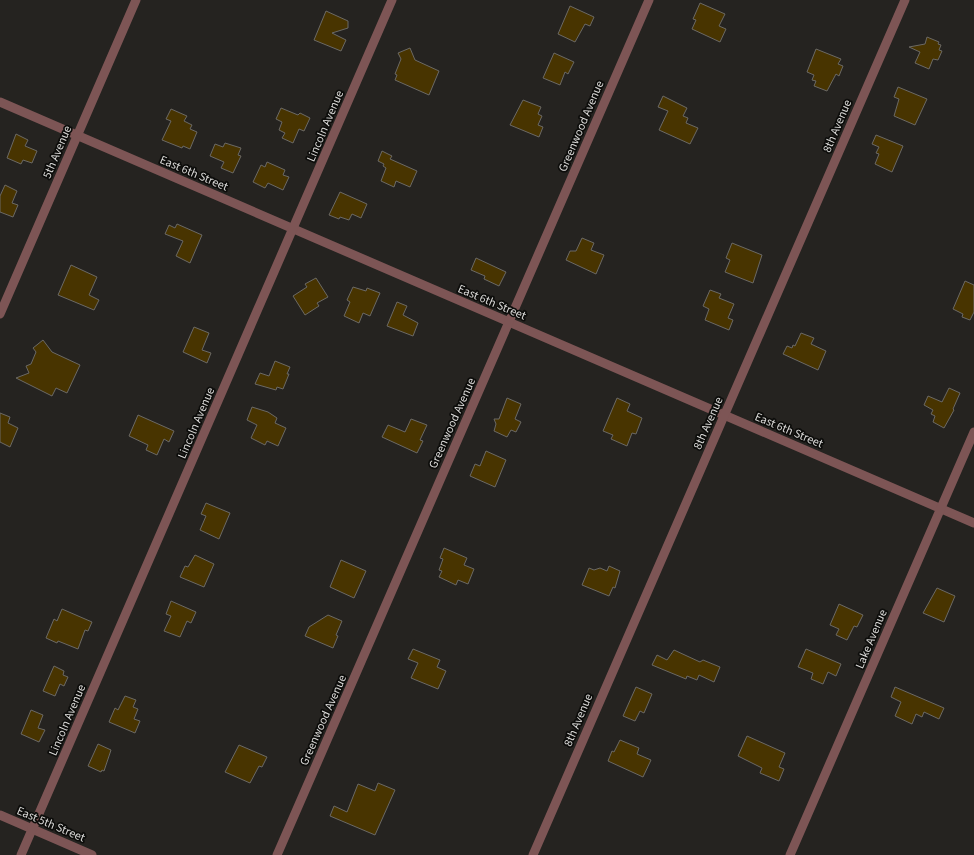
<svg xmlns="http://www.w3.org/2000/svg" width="974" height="855" font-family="'Source Sans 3',sans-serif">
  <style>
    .building { fill: #483400; stroke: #6b6965 }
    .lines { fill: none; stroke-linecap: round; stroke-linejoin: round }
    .minor { stroke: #7d5555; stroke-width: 9 }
    .labels { text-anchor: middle; stroke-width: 3.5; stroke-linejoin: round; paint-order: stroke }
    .street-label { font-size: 12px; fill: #dcdbd9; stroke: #0d0d0b }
  </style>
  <rect width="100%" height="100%" fill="#252320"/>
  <!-- building -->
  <g class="building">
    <path d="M 700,3 L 725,14 L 719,26 L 726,29 L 720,42 L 692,29 L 696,20 L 693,19 Z"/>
    <path d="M 570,6 L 594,17 L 590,26 L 585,24 L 575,42 L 558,34 Z"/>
    <path d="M 326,11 L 348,21 L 348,28 L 332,33 L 346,40 L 341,51 L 314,40 Z"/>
    <path d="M 927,37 L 939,42 L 938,44 L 941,45 L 939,50 L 942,51 L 938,60 L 933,59 L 929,69 L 915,63 L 920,52 L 909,47 L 925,44 Z"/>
    <path d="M 410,48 L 415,60 L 439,71 L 429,95 L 395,80 L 397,75 L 395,74 L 401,59 L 398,53 Z"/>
    <path d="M 816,49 L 841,59 L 838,64 L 843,66 L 839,76 L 836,74 L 827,91 L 814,86 L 816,81 L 812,80 L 814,75 L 807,72 Z"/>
    <path d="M 554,53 L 574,62 L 568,74 L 565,72 L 560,85 L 543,78 Z"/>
    <path d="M 898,87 L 927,99 L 915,125 L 894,116 L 899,99 L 894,97 Z"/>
    <path d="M 663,96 L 687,108 L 683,116 L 688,118 L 686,123 L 698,128 L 690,144 L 659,130 L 668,111 L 658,107 Z"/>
    <path d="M 523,100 L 541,107 L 538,114 L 542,116 L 538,125 L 543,127 L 539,137 L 510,125 Z"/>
    <path d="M 281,108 L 298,115 L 300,113 L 310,118 L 304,131 L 299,129 L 293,143 L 282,138 L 285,133 L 279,130 L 282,122 L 276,119 Z"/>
    <path d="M 171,109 L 187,116 L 184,121 L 192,125 L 190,129 L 197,132 L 190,149 L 183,146 L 182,148 L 162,140 L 171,121 L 166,119 Z"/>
    <path d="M 16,134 L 28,140 L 25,146 L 37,151 L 32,163 L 23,160 L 21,164 L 7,158 Z"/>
    <path d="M 876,135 L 903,146 L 892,172 L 875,164 L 879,154 L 876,153 L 879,147 L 872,144 Z"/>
    <path d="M 225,143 L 241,148 L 238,155 L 241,156 L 233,173 L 221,168 L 224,162 L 210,156 L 215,144 L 223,147 Z"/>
    <path d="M 382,151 L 392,156 L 390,159 L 417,171 L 410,187 L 396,181 L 394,187 L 381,181 L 386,168 L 383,166 L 384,164 L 378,161 Z"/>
    <path d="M 267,162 L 285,170 L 283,175 L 289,177 L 283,190 L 268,183 L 265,188 L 253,182 L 261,165 L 265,167 Z"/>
    <path d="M 5,185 L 17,191 L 12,203 L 18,205 L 13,217 L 0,212 L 0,196 Z"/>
    <path d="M 340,192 L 367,204 L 361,218 L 352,214 L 349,220 L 340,217 L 339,219 L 329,215 Z"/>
    <path d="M 177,224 L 202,235 L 190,263 L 176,256 L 183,241 L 165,234 L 169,225 L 175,228 Z"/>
    <path d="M 582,238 L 594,243 L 591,250 L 604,255 L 596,274 L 566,260 L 570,251 L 576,251 Z"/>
    <path d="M 732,243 L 762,255 L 753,283 L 725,272 L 730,260 L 726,258 Z"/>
    <path d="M 476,258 L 506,272 L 499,286 L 484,279 L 485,276 L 471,270 Z"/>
    <path d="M 71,265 L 97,277 L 89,295 L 99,300 L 94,310 L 58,295 Z"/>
    <path d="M 316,278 L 328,297 L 317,303 L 319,306 L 305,315 L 293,296 L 307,287 L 305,284 Z"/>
    <path d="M 965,281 L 974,285 L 974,312 L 970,320 L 962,317 L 963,314 L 953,309 Z"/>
    <path d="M 353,287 L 366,291 L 367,288 L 380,293 L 370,316 L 363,313 L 359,323 L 344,316 L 350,302 L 347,300 Z"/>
    <path d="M 710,290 L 721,294 L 719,298 L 734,304 L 728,318 L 733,320 L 729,330 L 705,320 L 709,309 L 703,306 Z"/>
    <path d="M 397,302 L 407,306 L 403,315 L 418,323 L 413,336 L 387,326 Z"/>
    <path d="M 194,327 L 209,333 L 202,350 L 211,353 L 207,363 L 183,352 Z"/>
    <path d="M 801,333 L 814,338 L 811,344 L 826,351 L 818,370 L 783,354 L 787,346 L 792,348 L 793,345 L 795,346 Z"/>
    <path d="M 43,340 L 52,352 L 80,365 L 67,393 L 56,388 L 52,396 L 16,378 L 29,373 L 26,366 L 31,364 L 36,352 L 33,348 Z"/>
    <path d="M 275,361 L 290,367 L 287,374 L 289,374 L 283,389 L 277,387 L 276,390 L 255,384 L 260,373 L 269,376 Z"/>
    <path d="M 949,388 L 960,393 L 953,409 L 954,410 L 944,428 L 933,422 L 935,416 L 931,414 L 933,410 L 924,405 L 928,396 L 942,402 Z"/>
    <path d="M 507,398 L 521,404 L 515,419 L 521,422 L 516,432 L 511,430 L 507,437 L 494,431 L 496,424 L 494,419 L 499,419 Z"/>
    <path d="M 617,398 L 630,404 L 627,411 L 642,418 L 636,434 L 632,433 L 627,446 L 611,439 L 613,435 L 603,431 Z"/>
    <path d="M 252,407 L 268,412 L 277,418 L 275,423 L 286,428 L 278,446 L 267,441 L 265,445 L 251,438 L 257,425 L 247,420 Z"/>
    <path d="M 0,413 L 10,417 L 8,423 L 18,428 L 10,447 L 0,442 Z"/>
    <path d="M 138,415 L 174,431 L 169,442 L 164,439 L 157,455 L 146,450 L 148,445 L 129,436 Z"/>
    <path d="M 411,419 L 427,425 L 420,440 L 423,441 L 417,453 L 382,437 L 388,425 L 405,432 Z"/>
    <path d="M 486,451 L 506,460 L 495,487 L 470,476 L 475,464 L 480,466 Z"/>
    <path d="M 206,503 L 230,513 L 219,539 L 200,530 L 206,516 L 201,514 Z"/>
    <path d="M 444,548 L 467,558 L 464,565 L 474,569 L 468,584 L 458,580 L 456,585 L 439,577 L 442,571 L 439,570 L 443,559 L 440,558 Z"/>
    <path d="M 195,555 L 214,564 L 204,587 L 180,577 L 185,566 L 188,567 Z"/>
    <path d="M 341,560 L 366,571 L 354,598 L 330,587 Z"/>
    <path d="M 609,566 L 620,571 L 615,588 L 613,587 L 609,596 L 582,585 L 589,568 L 594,570 L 600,568 L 607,571 Z"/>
    <path d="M 937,588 L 955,596 L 944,622 L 923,613 Z"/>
    <path d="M 171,601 L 196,612 L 191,623 L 187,621 L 180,637 L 164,631 L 171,616 L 166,614 Z"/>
    <path d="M 839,604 L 863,615 L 857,627 L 854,626 L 847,640 L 836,635 L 839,629 L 830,625 Z"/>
    <path d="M 62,609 L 92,622 L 88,631 L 85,630 L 78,649 L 58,641 L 57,643 L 46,638 L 54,619 L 57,621 Z"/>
    <path d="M 328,615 L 342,621 L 336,635 L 338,636 L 333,648 L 305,636 L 309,627 Z"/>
    <path d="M 413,649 L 440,660 L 437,667 L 446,671 L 438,689 L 411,678 L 418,663 L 408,659 Z"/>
    <path d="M 806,649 L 841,664 L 836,676 L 828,672 L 823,684 L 811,679 L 813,673 L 798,667 Z"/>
    <path d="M 674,650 L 700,662 L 703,660 L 720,667 L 714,682 L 699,675 L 697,680 L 687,676 L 686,679 L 652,665 L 657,655 L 667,660 Z"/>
    <path d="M 54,666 L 64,671 L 63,675 L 68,677 L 64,686 L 60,684 L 55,696 L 43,691 Z"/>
    <path d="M 636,687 L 652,694 L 644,713 L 640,711 L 635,721 L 623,716 Z"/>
    <path d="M 895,687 L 944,708 L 939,719 L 924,712 L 922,717 L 916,714 L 912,724 L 895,716 L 901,702 L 891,697 Z"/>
    <path d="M 125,696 L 136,700 L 133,707 L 138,709 L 134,719 L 140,721 L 135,733 L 109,722 L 115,708 L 118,710 Z"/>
    <path d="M 31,710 L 43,715 L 38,728 L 45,730 L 39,742 L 21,734 Z"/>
    <path d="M 747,736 L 785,753 L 779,767 L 784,769 L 779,781 L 760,773 L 762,768 L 738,756 Z"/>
    <path d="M 620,740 L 639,748 L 637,754 L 651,760 L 643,777 L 608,761 L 612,751 L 614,752 Z"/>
    <path d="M 98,744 L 111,750 L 104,771 L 102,770 L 101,772 L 88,766 Z"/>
    <path d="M 239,745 L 267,757 L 262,767 L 259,766 L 258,768 L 250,783 L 225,772 Z"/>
    <path d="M 378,783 L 395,790 L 375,835 L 330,816 L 334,806 L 347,812 L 358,784 L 375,791 Z"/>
  </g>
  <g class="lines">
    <!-- minor -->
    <g class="minor">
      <path d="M 0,102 L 974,523"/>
      <path d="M 0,314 L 136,0"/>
      <path d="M 0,815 L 92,855"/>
      <path d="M 21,855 L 392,0"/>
      <path d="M 277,855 L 649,0"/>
      <path d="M 533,855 L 905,0"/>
      <path d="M 790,855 L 974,432"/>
    </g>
  </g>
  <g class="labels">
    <!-- street labels -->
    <g class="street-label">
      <text transform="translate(325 126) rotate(-67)" y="4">Lincoln Avenue</text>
      <text transform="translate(581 126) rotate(-67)" y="4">Greenwood Avenue</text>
      <text transform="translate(837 126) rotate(-67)" y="4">8th Avenue</text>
      <text transform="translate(57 152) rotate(-67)" y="4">5th Avenue</text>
      <text transform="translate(194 173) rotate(23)" y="4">East 6th Street</text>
      <text transform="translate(492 302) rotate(23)" y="4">East 6th Street</text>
      <text transform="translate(196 423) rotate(-67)" y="4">Lincoln Avenue</text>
      <text transform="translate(452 423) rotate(-66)" y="4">Greenwood Avenue</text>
      <text transform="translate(708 423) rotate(-66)" y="4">8th Avenue</text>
      <text transform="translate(789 430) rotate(23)" y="4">East 6th Street</text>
      <text transform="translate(871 639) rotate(-67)" y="4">Lake Avenue</text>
      <text transform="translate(67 720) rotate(-67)" y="4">Lincoln Avenue</text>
      <text transform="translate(323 720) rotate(-66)" y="4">Greenwood Avenue</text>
      <text transform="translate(578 720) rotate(-67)" y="4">8th Avenue</text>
      <text transform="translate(51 824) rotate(23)" y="4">East 5th Street</text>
    </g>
  </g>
</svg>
